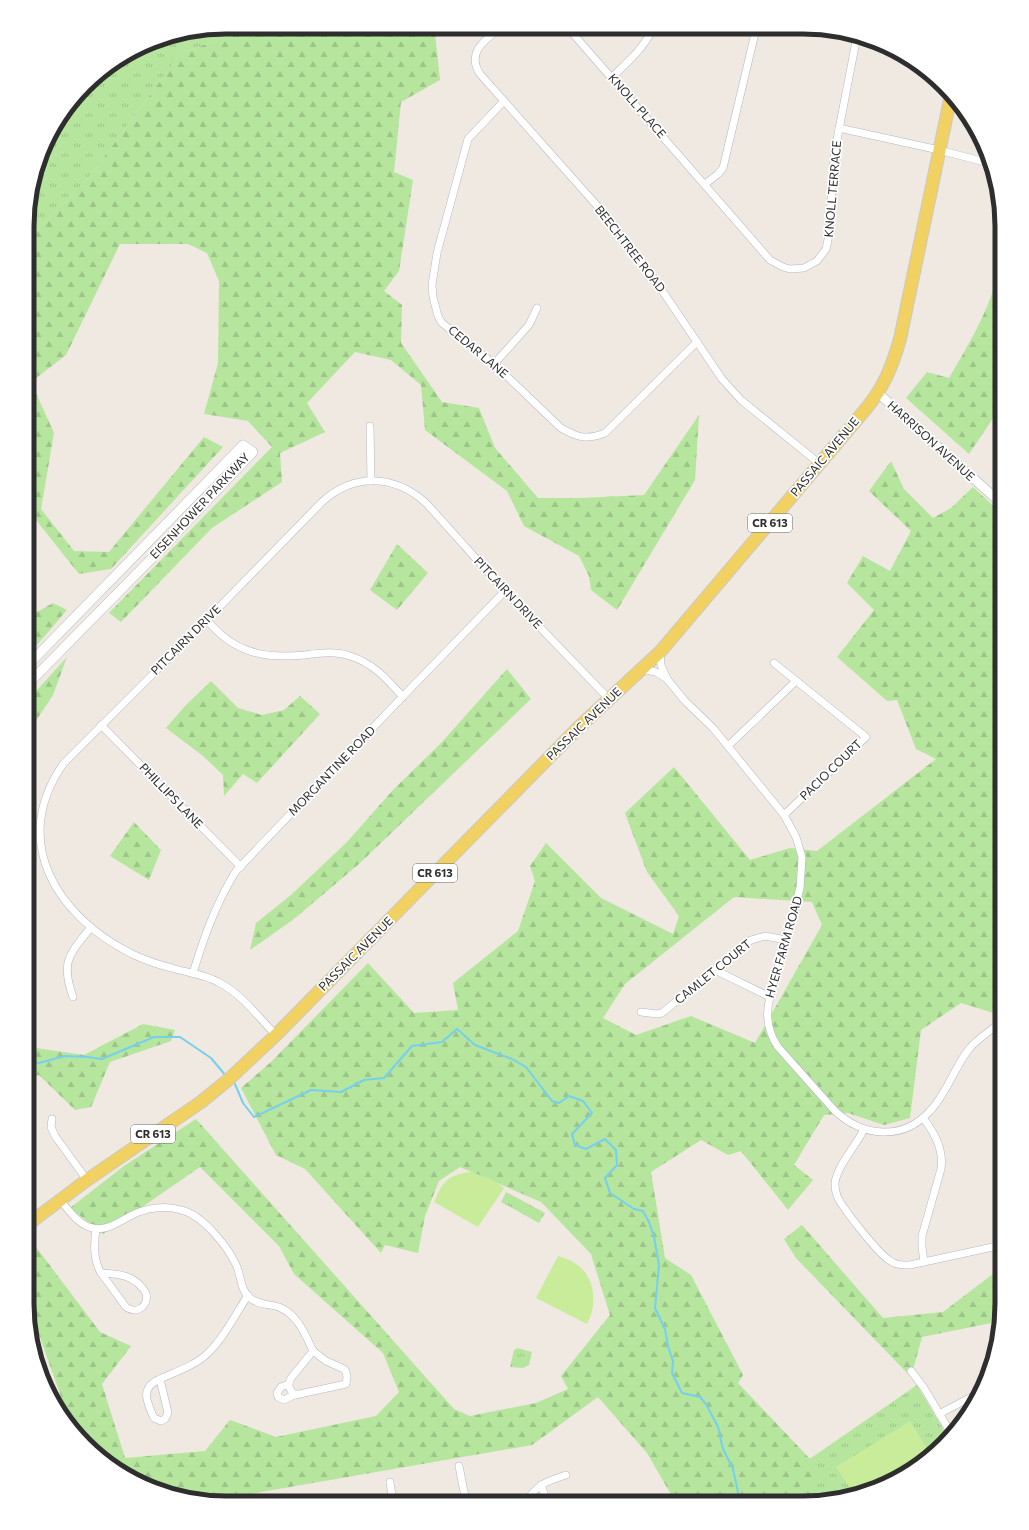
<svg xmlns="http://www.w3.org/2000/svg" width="1029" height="1530" font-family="Commissioner,sans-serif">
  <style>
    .grass { fill: url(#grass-tufts) }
    .forest { fill: url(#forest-firs); fill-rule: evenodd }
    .pitch { fill: #c9ec9a }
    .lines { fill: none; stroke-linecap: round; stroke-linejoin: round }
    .stream { stroke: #75cff0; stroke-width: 2 }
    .minor-casing { stroke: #b4b7c1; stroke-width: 8 }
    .tertiary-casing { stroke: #b4b7c1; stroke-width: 10 }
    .primary-casing { stroke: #c9c9c9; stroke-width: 14 }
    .motorway-casing { stroke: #c9c9c9; stroke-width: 16 }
    .minor { stroke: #fff; stroke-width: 7 }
    .tertiary { stroke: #fff; stroke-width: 9 }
    .primary { stroke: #f2d163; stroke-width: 12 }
    .motorway { stroke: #ffa35c; stroke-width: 14 }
    .labels { text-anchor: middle; stroke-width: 3.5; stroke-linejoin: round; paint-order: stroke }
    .shield { fill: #fff; stroke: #6d6d6d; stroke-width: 1 }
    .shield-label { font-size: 11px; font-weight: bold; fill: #2e2e2e }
    .street-label { font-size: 12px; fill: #2e2e2e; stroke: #fff }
    .rim { fill: none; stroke: #2e2e2e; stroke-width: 5 }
  </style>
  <defs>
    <pattern id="grass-tufts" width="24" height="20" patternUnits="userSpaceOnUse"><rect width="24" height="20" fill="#b6e59e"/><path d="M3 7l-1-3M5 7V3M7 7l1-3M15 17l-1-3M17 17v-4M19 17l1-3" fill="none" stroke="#9dc588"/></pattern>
    <pattern id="forest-firs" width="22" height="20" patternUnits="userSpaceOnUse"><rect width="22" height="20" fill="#b6e59e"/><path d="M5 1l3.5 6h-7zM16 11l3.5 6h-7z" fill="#9dc588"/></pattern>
  </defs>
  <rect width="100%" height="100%" fill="#efe9e1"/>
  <!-- grass -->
  <g class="grass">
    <path d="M 226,27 L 232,27 L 240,32 L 181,53 L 90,176 L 29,239 L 29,200 L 54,127 L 95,76 L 162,38 Z"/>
    <path d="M 506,1192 L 545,1213 L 539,1223 L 501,1202 Z"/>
    <path d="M 518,1348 L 532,1352 L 529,1365 L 523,1368 L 510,1367 L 514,1350 Z"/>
    <path d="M 917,1385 L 948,1437 L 924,1462 L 879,1488 L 808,1502 L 795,1469 Z"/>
  </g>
  <!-- forest -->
  <g class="forest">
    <path d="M 244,27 L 447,28 L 435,33 L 440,80 L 401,102 L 394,172 L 413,180 L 399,271 L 384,291 L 402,305 L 401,343 L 442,402 L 479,408 L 495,448 L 538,498 L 582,498 L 644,495 L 699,415 L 695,480 L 617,610 L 591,590 L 589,576 L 579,556 L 524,526 L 507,491 L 425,430 L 421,385 L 391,360 L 355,352 L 307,403 L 325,432 L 280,453 L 282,482 L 212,528 L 121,622 L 109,613 L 272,447 L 248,421 L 204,414 L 218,363 L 219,281 L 207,253 L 188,244 L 120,244 L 66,355 L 31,382 L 54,433 L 41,509 L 74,551 L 109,552 L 204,437 L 223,447 L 111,569 L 79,574 L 28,510 L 29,239 L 90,176 L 181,53 L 240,32 Z"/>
    <path d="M 998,255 L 1002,258 L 1002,405 L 969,454 L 906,398 L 927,372 L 949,378 C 965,351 991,308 996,277 C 997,270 997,262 998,255 Z"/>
    <path d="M 891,461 L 904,489 L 933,518 L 951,508 L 973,487 L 1002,514 L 1002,1010 L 997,1014 L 961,1003 L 921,1030 L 910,1118 L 884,1125 L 848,1113 L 824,1115 L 794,1165 L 813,1180 L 788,1210 L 741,1151 L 728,1155 L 701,1140 L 651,1172 L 665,1258 L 691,1275 L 743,1375 L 738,1383 L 811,1460 L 815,1484 L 822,1499 L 803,1503 L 676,1503 L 647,1453 L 598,1397 L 532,1445 L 227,1498 L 218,1501 L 200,1501 L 150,1488 L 105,1462 L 73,1430 L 27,1301 L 27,1241 L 30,1239 L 100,1332 L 131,1346 L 102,1384 L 125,1458 L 205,1451 L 230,1420 L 276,1437 L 376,1416 L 399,1392 L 383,1353 L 294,1274 L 279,1246 L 200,1167 L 103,1234 L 70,1208 L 124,1166 L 196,1119 L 454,1409 L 470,1416 L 536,1403 L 568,1389 L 561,1376 L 610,1315 L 591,1254 L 541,1202 L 460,1167 L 439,1181 L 425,1216 L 418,1253 L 385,1245 L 381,1253 L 305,1169 L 276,1155 L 241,1088 L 271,1062 L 368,963 L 414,1013 L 458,1010 L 453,983 L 518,931 L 535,881 L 530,866 L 546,843 L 601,898 L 673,934 L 679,916 L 647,872 L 625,813 L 674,767 L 750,860 L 790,848 L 817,851 L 936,759 L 916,749 L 897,700 L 887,701 L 837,657 L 874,610 L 847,583 L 863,556 L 890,571 L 911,531 L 869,491 ZM 734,897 L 812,902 L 822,925 L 755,1043 L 691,1016 L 636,1035 L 603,1018 L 625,984 Z"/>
    <path d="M 397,544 L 428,573 L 397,610 L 370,590 Z"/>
    <path d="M 53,603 L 67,610 L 31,652 L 28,650 L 28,617 Z"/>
    <path d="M 67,657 L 53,695 L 28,733 L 28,700 Z"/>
    <path d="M 507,669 L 531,699 L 360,863 L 294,919 L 250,950 L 256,923 L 291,895 L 347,842 L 393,790 L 442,742 Z"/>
    <path d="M 211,681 L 238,708 L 262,715 L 284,710 L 300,696 L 320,714 L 257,783 L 243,774 L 224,796 L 223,775 L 203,756 L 166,728 L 185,706 Z"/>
    <path d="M 134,822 L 161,850 L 149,880 L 110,856 Z"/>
    <path d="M 143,1024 L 175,1030 L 171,1041 L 110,1062 L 91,1107 L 75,1110 L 39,1075 L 27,1078 L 27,1035 L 36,1048 L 84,1055 Z"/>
    <path d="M 802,1225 L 883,1318 L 943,1312 L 1002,1267 L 1001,1321 L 922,1337 L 911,1377 L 796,1258 L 784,1239 Z"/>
  </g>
  <!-- pitch -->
  <g class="pitch">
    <path d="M 471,1172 L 493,1180 L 504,1188 L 478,1227 L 434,1202 C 443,1181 447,1175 471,1172 Z"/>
    <path d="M 558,1256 C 564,1258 571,1260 576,1264 C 595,1276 598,1305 587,1324 L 536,1298 Z"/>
    <path d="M 910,1421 L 931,1455 L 924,1462 L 879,1488 L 853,1493 L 836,1467 Z"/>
  </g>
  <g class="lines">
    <!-- stream -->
    <g class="stream">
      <path d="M 27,1061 L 39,1063 L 65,1056 L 87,1057 L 102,1059 L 154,1037 L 180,1037 L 211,1058 L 226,1076"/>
      <path d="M 232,1081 L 235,1084 L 243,1103 L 254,1117 L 311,1090 L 341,1092 L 364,1080 L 384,1078 L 412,1046 L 442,1042 L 457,1029 L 475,1045 L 512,1059 L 526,1067 L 552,1101 L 559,1103 L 569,1096 L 583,1101 L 592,1113 L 572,1134 L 575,1145 L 586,1149 L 605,1139 L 616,1150 L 617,1165 L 605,1178 L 610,1193 L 634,1209 L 643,1211 L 649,1222 L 654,1237 L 659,1265 L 655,1308 L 665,1329 L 668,1346 L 673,1361 L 672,1373 L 682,1393 L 700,1397 L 706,1404 L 718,1427 L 723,1449 L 733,1469 L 738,1492 L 736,1503"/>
    </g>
    <defs>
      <g id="minor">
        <path d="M 500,28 C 485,40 466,52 480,74 L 608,218 L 655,280 L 722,379 L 741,400 L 820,464"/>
        <path d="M 568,28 L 770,260 L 783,267 L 790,269 L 804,268 L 817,261 L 826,249 L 829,235 L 834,155 L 857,36"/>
        <path d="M 612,77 C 628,62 644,48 653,28"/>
        <path d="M 504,101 L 468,139 L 437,253 L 432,285 L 433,297 L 438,316 L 442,323 L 494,364 L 561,428 C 578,438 587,440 605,433 L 697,342"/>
        <path d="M 839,128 L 939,150 L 989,163"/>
        <path d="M 705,184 L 718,174 L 723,168 L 756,29"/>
        <path d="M 494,364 L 529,325 L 537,308"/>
        <path d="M 370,426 L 371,481"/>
        <path d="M 994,497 L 1002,488"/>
        <path d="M 207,620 C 234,653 264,659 305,655 C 321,653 335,651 350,656 C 373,663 387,679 403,697"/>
        <path d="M 660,652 L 661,665 L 667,679"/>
        <path d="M 774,663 L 866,737 L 784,815"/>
        <path d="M 640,671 L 646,670 L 656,672 L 667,679 L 685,701 L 713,728 L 784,815 L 796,837 L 802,857 L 800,888 L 770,997 C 765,1015 768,1032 778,1047 L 835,1111 C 863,1137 903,1141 930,1111 C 947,1093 954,1068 969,1049 C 978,1038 991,1031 1002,1021"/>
        <path d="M 101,725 L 241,867"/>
        <path d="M 728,746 L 796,681"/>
        <path d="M 715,970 L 770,997"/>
        <path d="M 193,973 C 204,937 216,903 236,871 L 410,689 L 505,591"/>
        <path d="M 73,997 C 60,961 70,954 91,927"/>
        <path d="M 641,1012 L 657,1014 L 662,1013 L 751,940 L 765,936 L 786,940"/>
        <path d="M 276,1035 C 258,1017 241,993 218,982 C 204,974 188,973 172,968 C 159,965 145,960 132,954 C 56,916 9,840 64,763 L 190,637 L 322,502 C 354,473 395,474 427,504 L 505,591 L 609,699"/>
        <path d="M 923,1118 C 935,1133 944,1150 941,1169 L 922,1236 L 922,1247 L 924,1262"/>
        <path d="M 52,1119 L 51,1127 L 55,1136 L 87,1180"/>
        <path d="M 864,1129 C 856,1146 837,1166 835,1183 C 835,1189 836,1194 838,1198 C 844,1210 878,1253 889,1260 C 895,1265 902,1265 910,1265 L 1002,1245"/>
        <path d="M 60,1200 C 68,1209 77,1223 89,1227 C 108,1234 122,1218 139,1212 C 152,1207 168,1206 181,1210 C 203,1215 229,1248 237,1267 C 241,1277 241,1291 250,1298 C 258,1305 269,1304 279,1307 C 298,1315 305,1334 313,1351"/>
        <path d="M 96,1229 C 94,1244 93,1259 101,1273"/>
        <path d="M 101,1273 C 120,1274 135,1275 146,1293 C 149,1306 137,1315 126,1307 Z"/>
        <path d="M 313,1351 L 326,1361 L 344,1369 L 346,1372 L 347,1377 L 346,1384 L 295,1395 L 293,1394 L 288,1385 L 291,1378 Z"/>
        <path d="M 911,1371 L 924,1388 L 951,1433"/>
        <path d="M 160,1379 C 175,1372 194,1366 207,1354 C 223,1339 236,1314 248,1295"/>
        <path d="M 160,1379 L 168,1413 L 165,1419 L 161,1421 L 154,1418 C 147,1402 139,1388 160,1379 Z"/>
        <path d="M 289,1384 L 281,1387 L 277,1393 L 278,1397 L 284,1400 L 296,1394"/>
        <path d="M 939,1414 L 979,1393"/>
        <path d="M 459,1466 L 466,1502"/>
        <path d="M 390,1482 L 393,1502"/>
        <path d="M 541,1485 L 547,1502"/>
        <path d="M 446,1502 L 465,1498"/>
        <path d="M 525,1502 C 539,1484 544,1482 566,1475"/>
      </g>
      <g id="tertiary">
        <path d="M 878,393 L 1002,504"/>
        <path d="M 28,684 L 164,546 L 253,452 L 243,445 L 28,665"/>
      </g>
      <path id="primary" d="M 27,1225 L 87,1180 L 201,1102 L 228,1080 L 276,1035 L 579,727 L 660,652 L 865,410 C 884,387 892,367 900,339 L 951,95"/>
      <path id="motorway" d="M 42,1379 L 43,1381"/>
    </defs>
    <!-- minor casing -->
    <use href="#minor" class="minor-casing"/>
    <!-- tertiary casing -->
    <use href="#tertiary" class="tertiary-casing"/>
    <!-- primary casing -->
    <use href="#primary" class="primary-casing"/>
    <!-- motorway casing -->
    <use href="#motorway" class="motorway-casing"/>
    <!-- minor -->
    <use href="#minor" class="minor"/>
    <!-- tertiary -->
    <use href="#tertiary" class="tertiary"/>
    <!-- primary -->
    <use href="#primary" class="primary"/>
    <!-- motorway -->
    <use href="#motorway" class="motorway"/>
  </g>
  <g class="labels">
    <!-- shield labels -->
    <g class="shield">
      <rect x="748" y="514" width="44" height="18" rx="3"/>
      <rect x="413" y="864" width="44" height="18" rx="3"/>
      <rect x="131" y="1125" width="44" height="18" rx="3"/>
    </g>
    <g class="shield-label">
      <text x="770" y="527">CR 613</text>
      <text x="435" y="877">CR 613</text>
      <text x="153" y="1138">CR 613</text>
    </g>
    <!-- street labels -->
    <g class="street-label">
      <text transform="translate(637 106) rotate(49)" y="4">KNOLL PLACE</text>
      <text transform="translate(833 189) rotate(-85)" y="4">KNOLL TERRACE</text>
      <text transform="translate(630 249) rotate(52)" y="4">BEECHTREE ROAD</text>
      <text transform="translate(478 352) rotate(40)" y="4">CEDAR LANE</text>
      <text transform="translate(931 441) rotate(42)" y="4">HARRISON AVENUE</text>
      <text transform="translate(825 457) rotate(-50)" y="4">PASSAIC AVENUE</text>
      <text transform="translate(200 506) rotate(-47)" y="4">EISENHOWER PARKWAY</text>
      <text transform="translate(508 593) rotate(47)" y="4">PITCAIRN DRIVE</text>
      <text transform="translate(186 640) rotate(-45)" y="4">PITCAIRN DRIVE</text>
      <text transform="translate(584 724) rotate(-44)" y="4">PASSAIC AVENUE</text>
      <text transform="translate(831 770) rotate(-44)" y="4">PACIO COURT</text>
      <text transform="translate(332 771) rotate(-46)" y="4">MORGANTINE ROAD</text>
      <text transform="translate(171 796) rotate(46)" y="4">PHILLIPS LANE</text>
      <text transform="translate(784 947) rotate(-74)" y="4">HYER FARM ROAD</text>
      <text transform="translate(356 954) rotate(-45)" y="4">PASSAIC AVENUE</text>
      <text transform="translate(713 972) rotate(-39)" y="4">CAMLET COURT</text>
    </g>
  </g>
  <!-- crop -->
  <path d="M0 0H1029V1530H0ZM226 34H803A192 192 0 0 1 995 226V1304A192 192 0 0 1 803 1496H226A192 192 0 0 1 34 1304V226A192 192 0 0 1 226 34Z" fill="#fff" fill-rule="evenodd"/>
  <path class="rim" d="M226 34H803A192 192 0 0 1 995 226V1304A192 192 0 0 1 803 1496H226A192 192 0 0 1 34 1304V226A192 192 0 0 1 226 34Z"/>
</svg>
